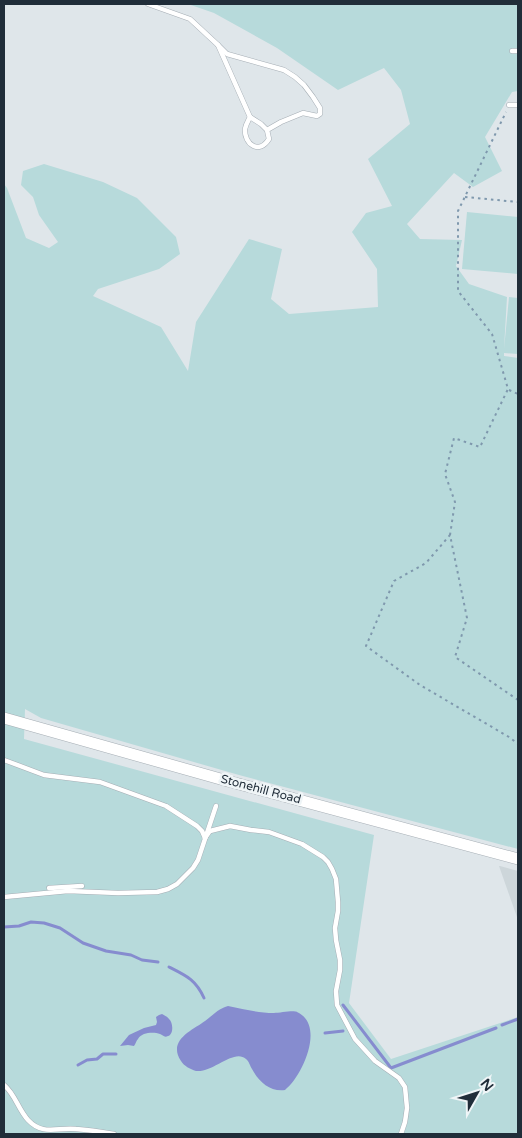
<svg xmlns="http://www.w3.org/2000/svg" width="522" height="1138" font-family="'Varela Round',sans-serif">
  <style>
    .built { fill: #cdd6da }
    .green { fill: #b7dadb }
    .water { fill: #868ccf }
    .lines { fill: none; stroke-linecap: round; stroke-linejoin: round }
    .stream { stroke: #868ccf; stroke-width: 3 }
    .service-casing { stroke: #a6aeb5; stroke-width: 5.5 }
    .tertiary-casing { stroke: #a6aeb5; stroke-width: 12 }
    .path { stroke: #7f98ad; stroke-width: 2; stroke-dasharray: 2.5 4; stroke-linecap: butt }
    .service { stroke: #fff; stroke-width: 4.5 }
    .tertiary { stroke: #fff; stroke-width: 11 }
    .labels { text-anchor: middle; stroke-width: 5; stroke-linejoin: round; paint-order: stroke }
    .street-label { font-size: 12px; fill: #202d39; stroke: #eff5f7 }
  </style>
  <rect width="100%" height="100%" fill="#dfe6ea"/>
  <!-- built -->
  <path class="built" d="M 500,866 L 518,871 L 518,920 L 499,866 Z"/>
  <!-- green -->
  <g class="green">
    <path d="M 188,4 L 518,4 L 518,91 L 512,92 L 485,137 L 502,171 L 473,187 L 454,173 L 407,224 L 420,239 L 462,240 L 456,266 L 469,284 L 507,297 L 504,349 L 509,297 L 518,298 L 518,354 L 504,353 L 504,356 L 518,358 L 518,849 L 239,775 L 41,718 L 25,709 L 24,739 L 374,835 L 349,1003 L 391,1059 L 518,1017 L 518,1134 L 4,1134 L 4,184 L 7,188 L 26,238 L 49,248 L 58,242 L 39,215 L 33,197 L 21,185 L 23,171 L 44,164 L 103,182 L 137,198 L 176,237 L 180,254 L 159,269 L 98,289 L 93,296 L 161,327 L 188,371 L 196,322 L 249,239 L 282,249 L 271,299 L 289,314 L 378,307 L 377,269 L 352,232 L 366,213 L 392,206 L 368,159 L 410,124 L 401,90 L 384,68 L 338,90 L 277,48 L 214,13 Z"/>
    <path d="M 467,212 L 518,217 L 518,274 L 462,269 Z"/>
  </g>
  <!-- water -->
  <g class="water">
    <path d="M 228,1006 C 244,1009 258,1013 274,1013 C 280,1013 293,1010 297,1012 C 326,1025 302,1077 285,1090 C 270,1092 259,1082 252,1069 C 250,1066 249,1061 246,1059 C 234,1048 213,1073 196,1071 C 190,1069 184,1066 181,1061 C 167,1040 193,1030 205,1021 C 213,1015 218,1009 228,1006 Z"/>
    <path d="M 162,1014 C 165,1016 167,1016 169,1019 C 173,1022 174,1034 168,1036 C 164,1038 163,1035 160,1034 C 154,1032 142,1032 138,1039 C 136,1041 136,1043 134,1046 L 128,1045 L 120,1046 L 129,1035 L 144,1028 L 156,1025 L 157,1022 L 156,1017 L 159,1015 Z"/>
  </g>
  <g class="lines">
    <!-- stream -->
    <g class="stream">
      <path d="M 4,927 L 19,926 L 31,922 L 44,923 L 60,928 L 83,943 L 106,951 L 131,955 L 142,960 L 158,962"/>
      <path d="M 169,967 C 187,976 196,980 204,998"/>
      <path d="M 343,1005 L 391,1068 L 496,1028"/>
      <path d="M 502,1025 L 518,1019"/>
      <path d="M 325,1033 L 343,1031"/>
      <path d="M 78,1065 L 87,1060 L 97,1059 L 103,1054 L 116,1054"/>
    </g>
    <defs>
      <g id="service">
        <path d="M 148,4 L 190,19 L 218,45 L 250,117"/>
        <path d="M 218,45 L 227,54 L 284,70 L 295,77 L 304,85 L 313,97 L 320,108 L 320,114 L 317,116 L 303,113 L 281,122 L 267,130 L 269,139 C 259,155 244,144 245,129 C 246,124 248,121 250,117 L 261,124 L 267,130"/>
        <path d="M 512,51 L 518,51"/>
        <path d="M 509,105 L 518,105"/>
        <path d="M 4,760 L 44,775 L 100,782 L 166,806 L 197,826 L 202,831 L 205,838"/>
        <path d="M 205,838 L 210,831 L 230,826 L 251,830 L 269,832 L 302,844 L 323,857 L 328,862 L 332,869 L 336,879 L 338,902 L 338,911 L 335,928 L 336,940 L 340,960 L 340,970 L 336,991 L 337,1005 L 355,1039 L 375,1061 L 399,1078 L 405,1087 L 407,1108 L 405,1122 L 401,1134"/>
        <path d="M 49,888 L 82,886"/>
        <path d="M 4,897 L 68,891 L 118,893 L 157,892 L 168,889 L 177,884 L 193,868 L 198,860 L 216,806"/>
        <path d="M 4,1085 C 15,1094 18,1109 28,1120 C 43,1136 57,1127 76,1129 C 89,1130 102,1132 114,1134"/>
      </g>
      <path id="tertiary" d="M 4,718 L 224,780 L 518,859"/>
    </defs>
    <!-- service casing -->
    <use href="#service" class="service-casing"/>
    <!-- tertiary casing -->
    <use href="#tertiary" class="tertiary-casing"/>
    <!-- path -->
    <g class="path">
      <path d="M 465,197 L 518,202"/>
      <path d="M 509,390 L 518,394"/>
      <path d="M 450,535 L 455,502 L 445,474 L 454,438 L 480,447 L 508,389 L 492,334 L 458,291 L 458,211 L 506,112"/>
      <path d="M 518,700 L 455,657 L 467,618 L 450,535 L 426,563 L 394,581 L 366,646 L 420,685 L 509,737 L 518,744"/>
    </g>
    <!-- service -->
    <use href="#service" class="service"/>
    <!-- tertiary -->
    <use href="#tertiary" class="tertiary"/>
  </g>
  <g class="labels">
    <!-- street labels -->
    <g class="street-label">
      <text transform="translate(261 789) rotate(15)" y="4">Stonehill Road</text>
    </g>
  </g>
  <!-- border -->
  <rect width="522" height="1138" fill="none" stroke="#202d39" stroke-width="10"/>
  <!-- north arrow -->
  <g transform="translate(477 1093) rotate(51)" stroke="#eff5f7" stroke-width="4" paint-order="stroke">
  <path d="M0-4L9 19L0 12L-9 19Z" fill="#202d39"/>
  <text y="-8" font-size="14" font-weight="bold" text-anchor="middle" fill="#202d39">N</text>
  </g>
</svg>
